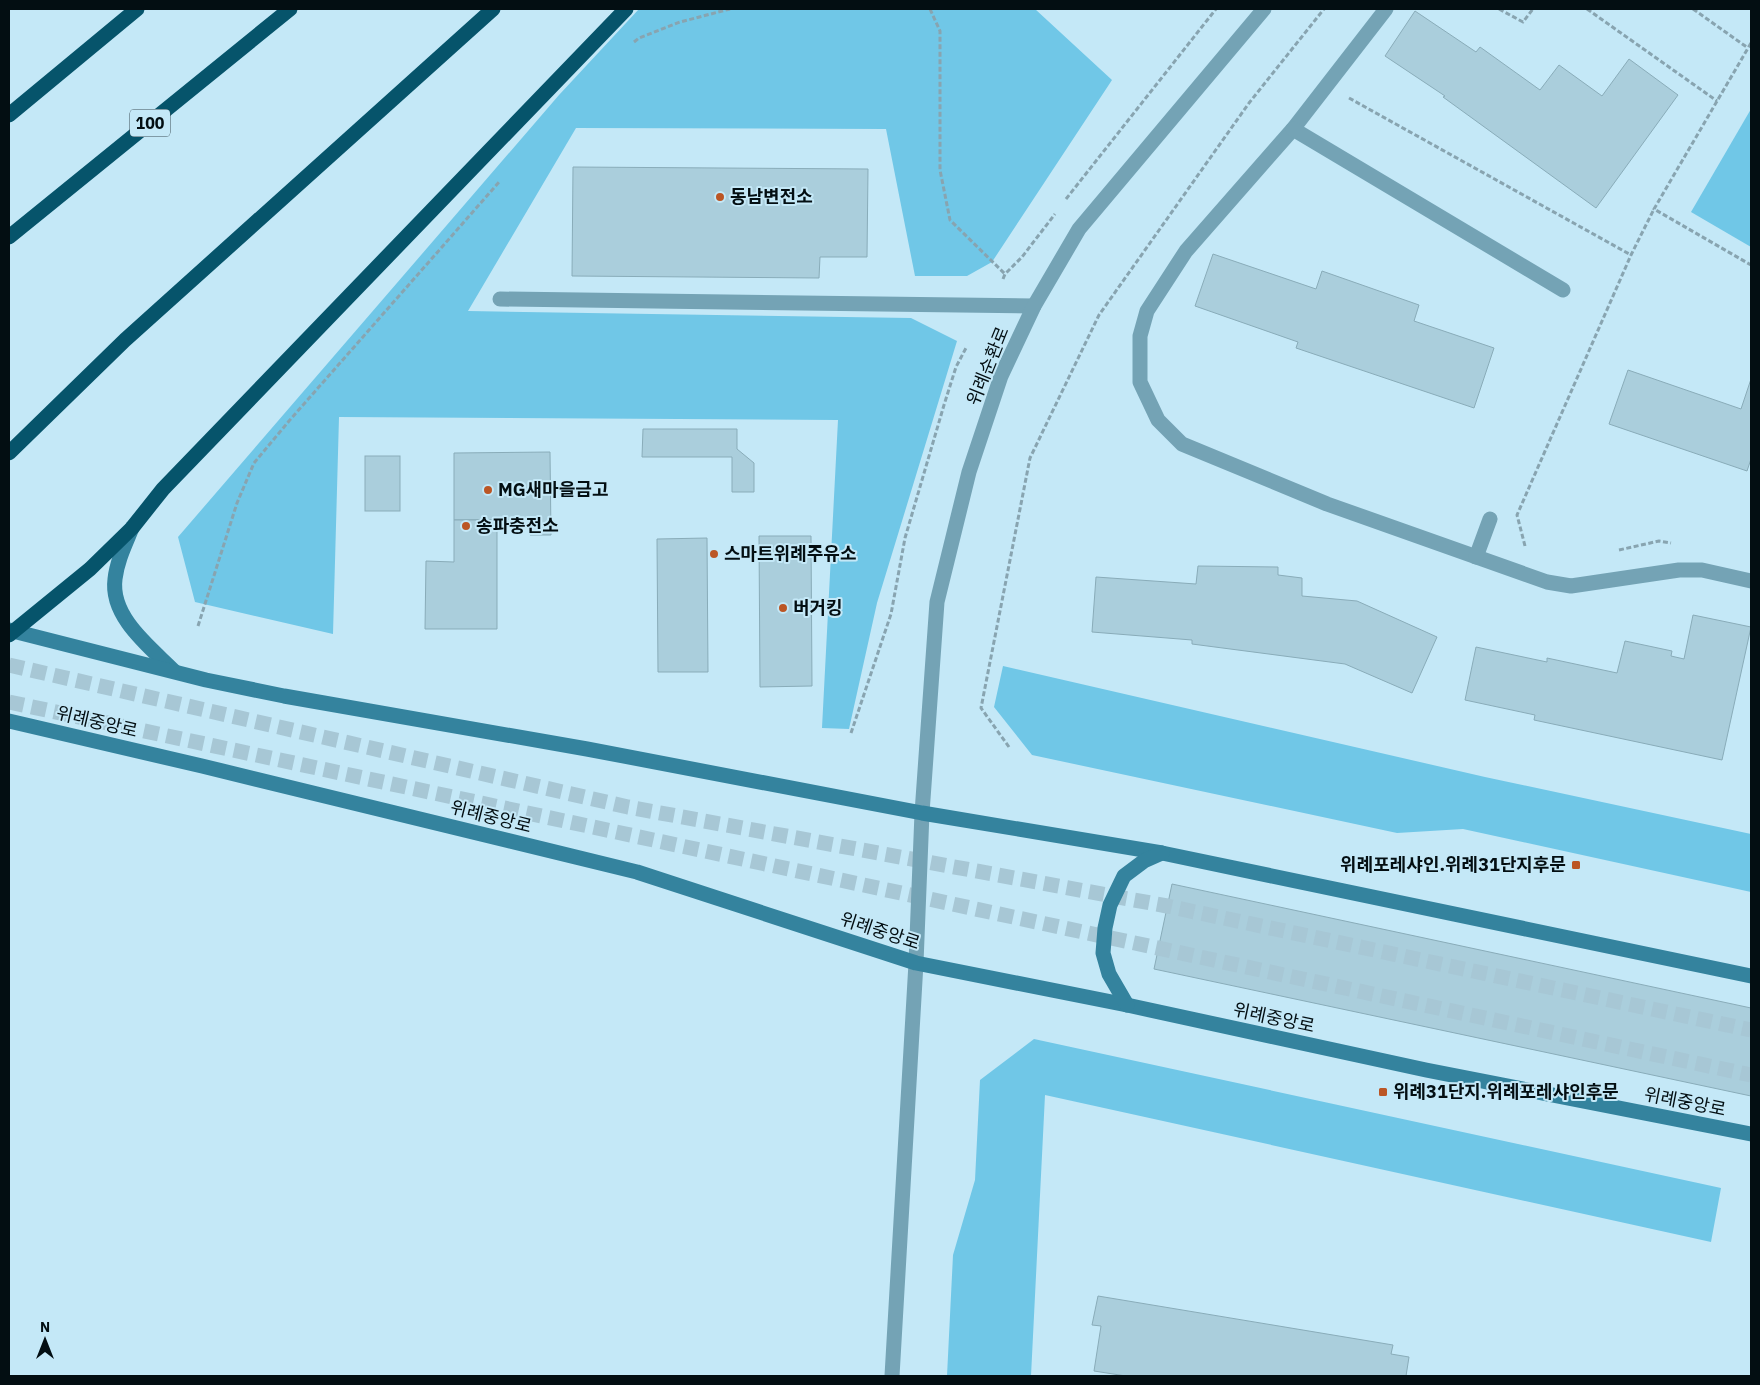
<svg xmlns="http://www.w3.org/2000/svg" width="1760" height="1385" font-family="'IBM Plex Sans','Noto Sans KR',sans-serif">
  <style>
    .green { fill: #70c7e7 }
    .building { fill: #aacedc; stroke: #89acb9 }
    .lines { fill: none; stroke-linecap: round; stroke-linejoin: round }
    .secondary-tunnel { stroke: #a7c7d5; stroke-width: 15; stroke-dasharray: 15 8; stroke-linecap: butt }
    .path { stroke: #88a4b0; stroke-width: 3; stroke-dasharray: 5 2.5; stroke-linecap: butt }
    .service { stroke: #74a3b5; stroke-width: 15 }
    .tertiary { stroke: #74a3b5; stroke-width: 15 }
    .secondary { stroke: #34839e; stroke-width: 15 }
    .motorway { stroke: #06546b; stroke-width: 15 }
    .poi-dot { fill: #bb5625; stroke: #c4e8f7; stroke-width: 2 }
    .labels { text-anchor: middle; stroke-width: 4; stroke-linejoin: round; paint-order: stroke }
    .shield { fill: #c4e8f7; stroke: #3d4f57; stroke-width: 1 }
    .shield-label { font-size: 16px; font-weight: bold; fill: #030e12 }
    .poi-label { font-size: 18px; font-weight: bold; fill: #030e12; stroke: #c4e8f7; text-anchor: start }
    .street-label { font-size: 18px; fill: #030e12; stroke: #c4e8f7 }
  </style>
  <rect width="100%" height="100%" fill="#c4e8f7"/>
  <!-- green -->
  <g class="green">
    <path d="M 639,9 L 1035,9 L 1112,80 L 992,262 L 967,276 L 915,276 L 886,129 L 576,128 L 468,311 L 911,318 L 957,341 L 877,603 L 849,729 L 822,728 L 838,420 L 339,417 L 333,634 L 195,602 L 178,537 L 559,95 Z"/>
    <path d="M 1751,109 L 1751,247 L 1691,212 Z"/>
    <path d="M 1003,666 L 1485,777 L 1751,834 L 1751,892 L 1463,829 L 1397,833 L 1032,755 L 994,707 Z"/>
    <path d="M 1034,1039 L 1721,1188 L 1711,1242 L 1045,1095 L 1031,1376 L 947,1376 L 953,1255 L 975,1180 L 980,1080 Z"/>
  </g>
  <!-- building -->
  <g class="building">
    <path d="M 1415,11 L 1476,52 L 1480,47 L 1540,90 L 1559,65 L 1602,96 L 1629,59 L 1678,95 L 1596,208 L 1443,97 L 1445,96 L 1385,56 Z"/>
    <path d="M 573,167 L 868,169 L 867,257 L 820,257 L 819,278 L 572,276 Z"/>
    <path d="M 1213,254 L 1316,289 L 1322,271 L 1419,305 L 1414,321 L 1494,348 L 1474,408 L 1296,348 L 1298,342 L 1195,306 Z"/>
    <path d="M 1628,370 L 1741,409 L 1751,379 L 1751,459 L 1747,471 L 1609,424 Z"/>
    <path d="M 643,429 L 737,429 L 737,449 L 754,463 L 754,492 L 732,492 L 732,457 L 642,457 Z"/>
    <path d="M 550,452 L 551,535 L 530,535 L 530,519 L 454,520 L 454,453 Z"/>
    <rect x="365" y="456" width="35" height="55"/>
    <path d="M 454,520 L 497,520 L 497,629 L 425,629 L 426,561 L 454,562 Z"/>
    <path d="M 759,536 L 811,536 L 812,686 L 760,687 Z"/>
    <path d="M 707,538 L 708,672 L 658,672 L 657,539 Z"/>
    <path d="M 1198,566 L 1278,567 L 1278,575 L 1302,578 L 1302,596 L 1357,601 L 1437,637 L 1412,693 L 1345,664 L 1192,644 L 1192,640 L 1092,632 L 1096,577 L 1196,584 Z"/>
    <path d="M 1693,615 L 1751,627 L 1722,760 L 1534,720 L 1535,715 L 1465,700 L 1476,647 L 1547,662 L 1547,658 L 1617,673 L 1625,641 L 1672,651 L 1671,656 L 1684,659 Z"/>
    <path d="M 1172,884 L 1751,1008 L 1751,1096 L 1154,969 Z"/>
    <path d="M 1098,1296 L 1393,1345 L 1391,1354 L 1409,1357 L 1406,1376 L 1126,1376 L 1094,1371 L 1101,1326 L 1092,1325 Z"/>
  </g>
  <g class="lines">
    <!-- secondary-tunnel -->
    <g class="secondary-tunnel">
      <path d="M 9,665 L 628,807 L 1167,906 L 1751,1030"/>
      <path d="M 9,702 L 1751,1075"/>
    </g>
    <!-- path -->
    <g class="path">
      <path d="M 930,9 L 940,31 L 940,170 L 950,220 L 1005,274"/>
      <path d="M 1499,9 L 1523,22 L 1533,9"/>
      <path d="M 1587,9 L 1717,101"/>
      <path d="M 1693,9 L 1748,48"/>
      <path d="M 634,42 L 639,38 L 680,22 L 730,9"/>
      <path d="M 1751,43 L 1654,209 L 1751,265"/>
      <path d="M 1349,98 L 1631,255"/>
      <path d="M 1066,199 L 1216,9"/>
      <path d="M 1003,279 L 1005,274 L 1022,257 L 1055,214"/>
      <path d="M 1525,546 L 1517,515 L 1631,255 L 1654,209"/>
      <path d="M 1619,550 L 1659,541 L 1671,543"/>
      <path d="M 198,626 L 237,503 L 254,463 L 289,421 L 500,181"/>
      <path d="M 851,733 L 891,614 L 905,538 L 944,405 L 956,367 L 967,346"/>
      <path d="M 1009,747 L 981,708 L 1030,458 L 1099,315 L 1249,103 L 1324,9"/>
    </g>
    <!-- service -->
    <g class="service">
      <path d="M 1386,9 L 1293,129 L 1186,251 L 1147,311 L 1140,336 L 1140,382 L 1158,420 L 1182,444 L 1327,504 L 1547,582 L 1571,586 L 1679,570 L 1702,570 L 1751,581"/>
      <path d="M 1293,129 L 1563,290"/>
      <path d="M 500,299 L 1034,306"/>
      <path d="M 1476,557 L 1490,519"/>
    </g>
    <!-- tertiary -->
    <path class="tertiary" d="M 892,1376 L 916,963 L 922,813 L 937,602 L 969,472 L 1001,376 L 1034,306 L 1079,229 L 1264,9"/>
    <!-- secondary -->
    <g class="secondary">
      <path d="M 132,528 C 125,545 117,561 115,579 C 110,617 150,647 174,671"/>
      <path d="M 9,630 L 206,680 L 284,696 L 587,749 L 922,813 L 1162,853 L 1751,976"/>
      <path d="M 9,721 L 202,766 L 637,872 L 916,963 L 1127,1005 L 1426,1070 L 1751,1134"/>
      <path d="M 1127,1005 L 1109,974 L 1103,953 L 1105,928 L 1110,905 L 1124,876 L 1144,861 L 1162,853"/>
    </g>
    <!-- motorway -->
    <g class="motorway">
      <path d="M 9,115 L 137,9"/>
      <path d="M 9,237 L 290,9"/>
      <path d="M 9,453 L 125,340 L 493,9"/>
      <path d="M 9,635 L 90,569 L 132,528 L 163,489 L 626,9"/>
    </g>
  </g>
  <!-- markers -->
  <g class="poi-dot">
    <circle cx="720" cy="197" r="5"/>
    <circle cx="488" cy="490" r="5"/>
    <circle cx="466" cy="526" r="5"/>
    <circle cx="714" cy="554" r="5"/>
    <circle cx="783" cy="608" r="5"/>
    <rect x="1571" y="860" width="10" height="10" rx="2.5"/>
    <rect x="1378" y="1087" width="10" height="10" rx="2.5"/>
  </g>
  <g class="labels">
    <!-- shield labels -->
    <rect class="shield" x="130" y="109.5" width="40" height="27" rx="4"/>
    <g class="shield-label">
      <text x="150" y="129">100</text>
    </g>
    <!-- poi labels -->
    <g class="poi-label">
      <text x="730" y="203">동남변전소</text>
      <text x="498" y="496">MG새마을금고</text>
      <text x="476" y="532">송파충전소</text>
      <text x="724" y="560">스마트위례주유소</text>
      <text x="793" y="614">버거킹</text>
      <text x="1566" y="871" text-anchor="end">위례포레샤인.위례31단지후문</text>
      <text x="1393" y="1098">위례31단지.위례포레샤인후문</text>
    </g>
    <!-- street labels -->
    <g class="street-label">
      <text transform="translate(988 366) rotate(-68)" y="6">위례순환로</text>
      <text transform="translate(97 722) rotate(13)" y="6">위례중앙로</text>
      <text transform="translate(491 817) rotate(14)" y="6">위례중앙로</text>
      <text transform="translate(880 931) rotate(18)" y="6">위례중앙로</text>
      <text transform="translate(1274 1018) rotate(12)" y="6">위례중앙로</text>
      <text transform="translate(1685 1102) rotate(11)" y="6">위례중앙로</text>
    </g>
  </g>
  <!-- border -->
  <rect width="1760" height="1385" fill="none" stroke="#030e12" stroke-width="20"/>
  <!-- north arrow -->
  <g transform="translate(45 1340)" stroke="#c4e8f7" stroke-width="4" paint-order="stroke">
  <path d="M0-4L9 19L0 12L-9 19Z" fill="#030e12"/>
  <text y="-8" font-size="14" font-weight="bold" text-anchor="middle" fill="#030e12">N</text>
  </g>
</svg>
